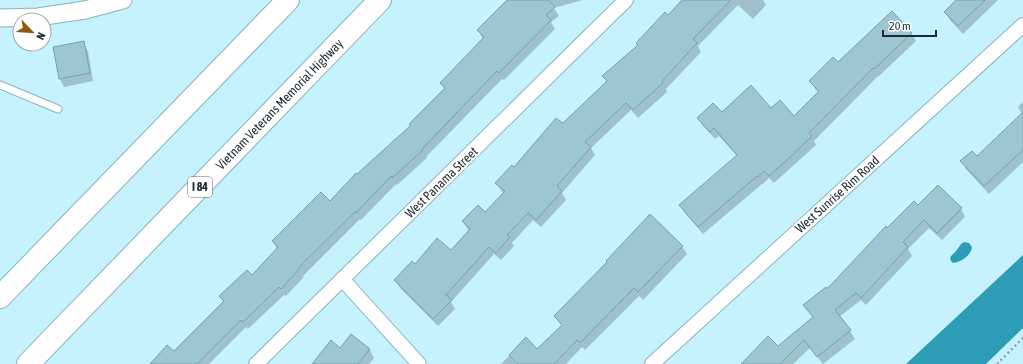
<svg xmlns="http://www.w3.org/2000/svg" width="1023" height="364" font-family="'Asap Condensed',sans-serif">
  <style>
    .water { fill: #2d9cb6 }
    .shadow { fill: #0003 }
    .building { fill: #9cc6d2; stroke: #78a1ad }
    .lines { fill: none; stroke-linecap: round; stroke-linejoin: round }
    .service-casing { stroke: #89b2be; stroke-width: 9 }
    .minor-casing { stroke: #89b2be; stroke-width: 16 }
    .tertiary-casing { stroke: #89b2be; stroke-width: 19 }
    .motorway-casing { stroke: #89b2be; stroke-width: 24 }
    .path { stroke: #86a7b1; stroke-width: 2.5; stroke-dasharray: 2 3; stroke-linecap: butt }
    .service { stroke: #fff; stroke-width: 7 }
    .minor { stroke: #fff; stroke-width: 14 }
    .tertiary { stroke: #fff; stroke-width: 17 }
    .motorway { stroke: #fff; stroke-width: 22 }
    .labels { text-anchor: middle; stroke-width: 4; stroke-linejoin: round; paint-order: stroke }
    .shield { fill: #fff; stroke: #5f6b6e; stroke-width: 1 }
    .shield-label { font-size: 12px; font-weight: bold; fill: #1b2b30 }
    .street-label { font-size: 13px; fill: #1b2b30; stroke: #fff }
  </style>
  <rect width="100%" height="100%" fill="#c6f2fe"/>
  <!-- water -->
  <g class="water">
    <path d="M 964,242 L 969,243 L 972,247 C 971,255 962,262 953,263 L 951,261 L 950,258 C 952,254 954,254 956,251 C 959,248 960,244 964,242 Z"/>
    <path d="M 1023,255 L 1023,328 L 986,364 L 906,364 Z"/>
  </g>
  <!-- shadow -->
  <g class="shadow">
    <path d="M 507,0 L 583,0 L 554,8 L 559,16 L 551,22 L 555,29 L 504,80 L 502,79 L 426,157 L 427,158 L 397,185 L 396,184 L 361,220 L 360,219 L 303,276 L 304,277 L 286,296 L 284,295 L 248,329 L 246,327 L 209,364 L 151,364 L 174,352 L 224,303 L 220,296 L 252,277 L 277,249 L 273,241 L 330,203 L 412,126 L 445,89 L 441,83 L 483,39 L 478,30 Z"/>
    <path d="M 683,0 L 763,0 L 766,5 L 753,19 L 738,5 L 698,46 L 701,52 L 666,89 L 667,92 L 638,118 L 631,110 L 591,148 L 595,155 L 562,193 L 566,200 L 541,227 L 533,220 L 512,243 L 514,246 L 501,260 L 494,254 L 451,302 L 455,309 L 438,326 L 400,288 L 395,280 L 415,265 L 451,251 L 469,231 L 463,222 L 485,213 L 504,193 L 501,191 L 497,183 L 514,168 L 563,124 L 607,83 L 604,76 L 639,45 Z"/>
    <path d="M 958,0 L 998,0 L 963,34 L 950,20 L 945,12 Z"/>
    <path d="M 911,33 L 916,41 L 879,76 L 878,76 L 814,141 L 816,145 L 774,183 L 769,178 L 763,184 L 762,184 L 703,234 L 685,213 L 680,205 L 737,156 L 719,136 L 715,139 L 703,126 L 698,118 L 722,113 L 771,109 L 794,118 L 819,93 L 815,89 L 811,81 L 838,64 Z"/>
    <path d="M 83,43 L 88,51 L 93,81 L 64,87 L 60,79 Z"/>
    <path d="M 1023,102 L 1023,162 L 989,194 L 966,169 L 962,161 L 976,157 L 1022,114 L 1018,107 Z"/>
    <path d="M 918,207 L 961,209 L 965,217 L 942,240 L 929,228 L 908,249 L 912,256 L 866,305 L 861,300 L 839,317 L 850,331 L 855,339 L 823,364 L 810,348 L 793,364 L 742,364 L 778,347 L 813,318 L 805,305 L 838,279 L 887,229 Z"/>
    <path d="M 682,246 L 687,254 L 643,300 L 639,296 L 585,350 L 582,347 L 566,364 L 501,364 L 526,339 L 537,350 L 562,326 L 555,316 Z"/>
    <path d="M 351,335 L 370,350 L 374,358 L 369,364 L 319,364 L 340,349 Z"/>
  </g>
  <!-- building -->
  <g class="building">
    <path d="M 507,0 L 548,0 L 555,7 L 546,15 L 551,20 L 499,73 L 497,71 L 422,149 L 423,150 L 392,178 L 391,176 L 356,213 L 355,212 L 299,267 L 300,268 L 281,289 L 279,287 L 243,322 L 241,320 L 197,364 L 150,364 L 167,345 L 174,351 L 224,301 L 219,296 L 247,270 L 252,275 L 278,247 L 272,241 L 321,192 L 330,201 L 356,173 L 357,174 L 411,125 L 409,124 L 445,88 L 440,83 L 484,37 L 477,30 Z"/>
    <path d="M 682,0 L 731,0 L 693,39 L 697,43 L 662,81 L 663,83 L 633,110 L 626,103 L 585,142 L 591,147 L 557,186 L 562,191 L 536,220 L 528,213 L 507,235 L 510,237 L 496,253 L 489,247 L 446,295 L 452,300 L 433,319 L 394,280 L 412,261 L 415,264 L 437,238 L 451,250 L 470,229 L 462,221 L 478,205 L 485,212 L 505,191 L 495,183 L 512,165 L 514,167 L 556,118 L 563,123 L 607,81 L 602,76 L 638,45 L 636,43 L 665,12 L 668,15 Z"/>
    <path d="M 956,0 L 985,0 L 958,26 L 944,12 Z"/>
    <path d="M 892,11 L 912,33 L 874,69 L 873,68 L 809,133 L 812,136 L 787,160 L 769,176 L 764,171 L 758,177 L 757,176 L 698,227 L 679,205 L 737,155 L 714,128 L 710,132 L 697,118 L 713,103 L 722,112 L 751,85 L 771,108 L 780,100 L 794,116 L 819,91 L 809,81 L 833,57 L 838,62 Z"/>
    <path d="M 84,41 L 90,73 L 59,79 L 53,47 Z"/>
    <path d="M 1023,112 L 1023,150 L 984,186 L 960,161 L 972,151 L 977,156 Z"/>
    <path d="M 938,185 L 962,208 L 937,233 L 924,220 L 903,242 L 908,247 L 861,298 L 856,293 L 835,310 L 851,330 L 817,357 L 804,340 L 780,364 L 741,364 L 768,336 L 778,346 L 813,317 L 803,305 L 826,287 L 827,289 L 886,226 L 887,228 L 914,201 L 918,205 Z"/>
    <path d="M 650,214 L 683,246 L 638,292 L 634,288 L 580,343 L 577,340 L 554,364 L 518,364 L 509,355 L 526,337 L 537,349 L 562,325 L 554,316 L 607,262 L 606,261 Z"/>
    <path d="M 351,334 L 370,349 L 358,364 L 312,364 L 331,340 L 340,348 Z"/>
  </g>
  <g class="lines">
    <defs>
      <path id="service" d="M 0,85 L 58,109"/>
      <g id="minor">
        <path d="M 342,279 L 419,364"/>
        <path d="M 256,364 L 626,0"/>
        <path d="M 652,364 L 1023,25"/>
      </g>
      <path id="tertiary" d="M 0,18 L 38,17 L 85,10 L 123,0"/>
      <g id="motorway">
        <path d="M 0,297 L 288,0"/>
        <path d="M 28,364 L 380,0"/>
      </g>
    </defs>
    <!-- service casing -->
    <use href="#service" class="service-casing"/>
    <!-- minor casing -->
    <use href="#minor" class="minor-casing"/>
    <!-- tertiary casing -->
    <use href="#tertiary" class="tertiary-casing"/>
    <!-- motorway casing -->
    <use href="#motorway" class="motorway-casing"/>
    <!-- path -->
    <path class="path" d="M 997,364 L 1023,338"/>
    <!-- service -->
    <use href="#service" class="service"/>
    <!-- minor -->
    <use href="#minor" class="minor"/>
    <!-- tertiary -->
    <use href="#tertiary" class="tertiary"/>
    <!-- motorway -->
    <use href="#motorway" class="motorway"/>
  </g>
  <g class="labels">
    <!-- shield labels -->
    <rect class="shield" x="188" y="177" width="24" height="20" rx="3"/>
    <g class="shield-label">
      <text x="200" y="191">I 84</text>
    </g>
    <!-- street labels -->
    <g class="street-label">
      <text transform="translate(279 104) rotate(-46)" y="5">Vietnam Veterans Memorial Highway</text>
      <text transform="translate(441 182) rotate(-44)" y="5">West Panama Street</text>
      <text transform="translate(837 194) rotate(-42)" y="5">West Sunrise Rim Road</text>
    </g>
  </g>
  <!-- north arrow -->
  <g transform="translate(32 32) rotate(115)"><circle r="19" fill="#ffffff" stroke="#a4aaac"/>
  <path d="M0-3L7 15L0 10L-7 15Z" fill="#8f590e"/>
  <text y="-6" font-size="11" font-weight="bold" text-anchor="middle" fill="#1b2b30">N</text>
  </g>
  <!-- scale -->
  <path d="M883 30v6h53v-6" fill="none" stroke="#1b2b30" stroke-width="2"/>
  <text x="889" y="30" font-size="12" fill="#1b2b30" stroke="#ffffff" stroke-width="3" paint-order="stroke">20 m</text>
</svg>
